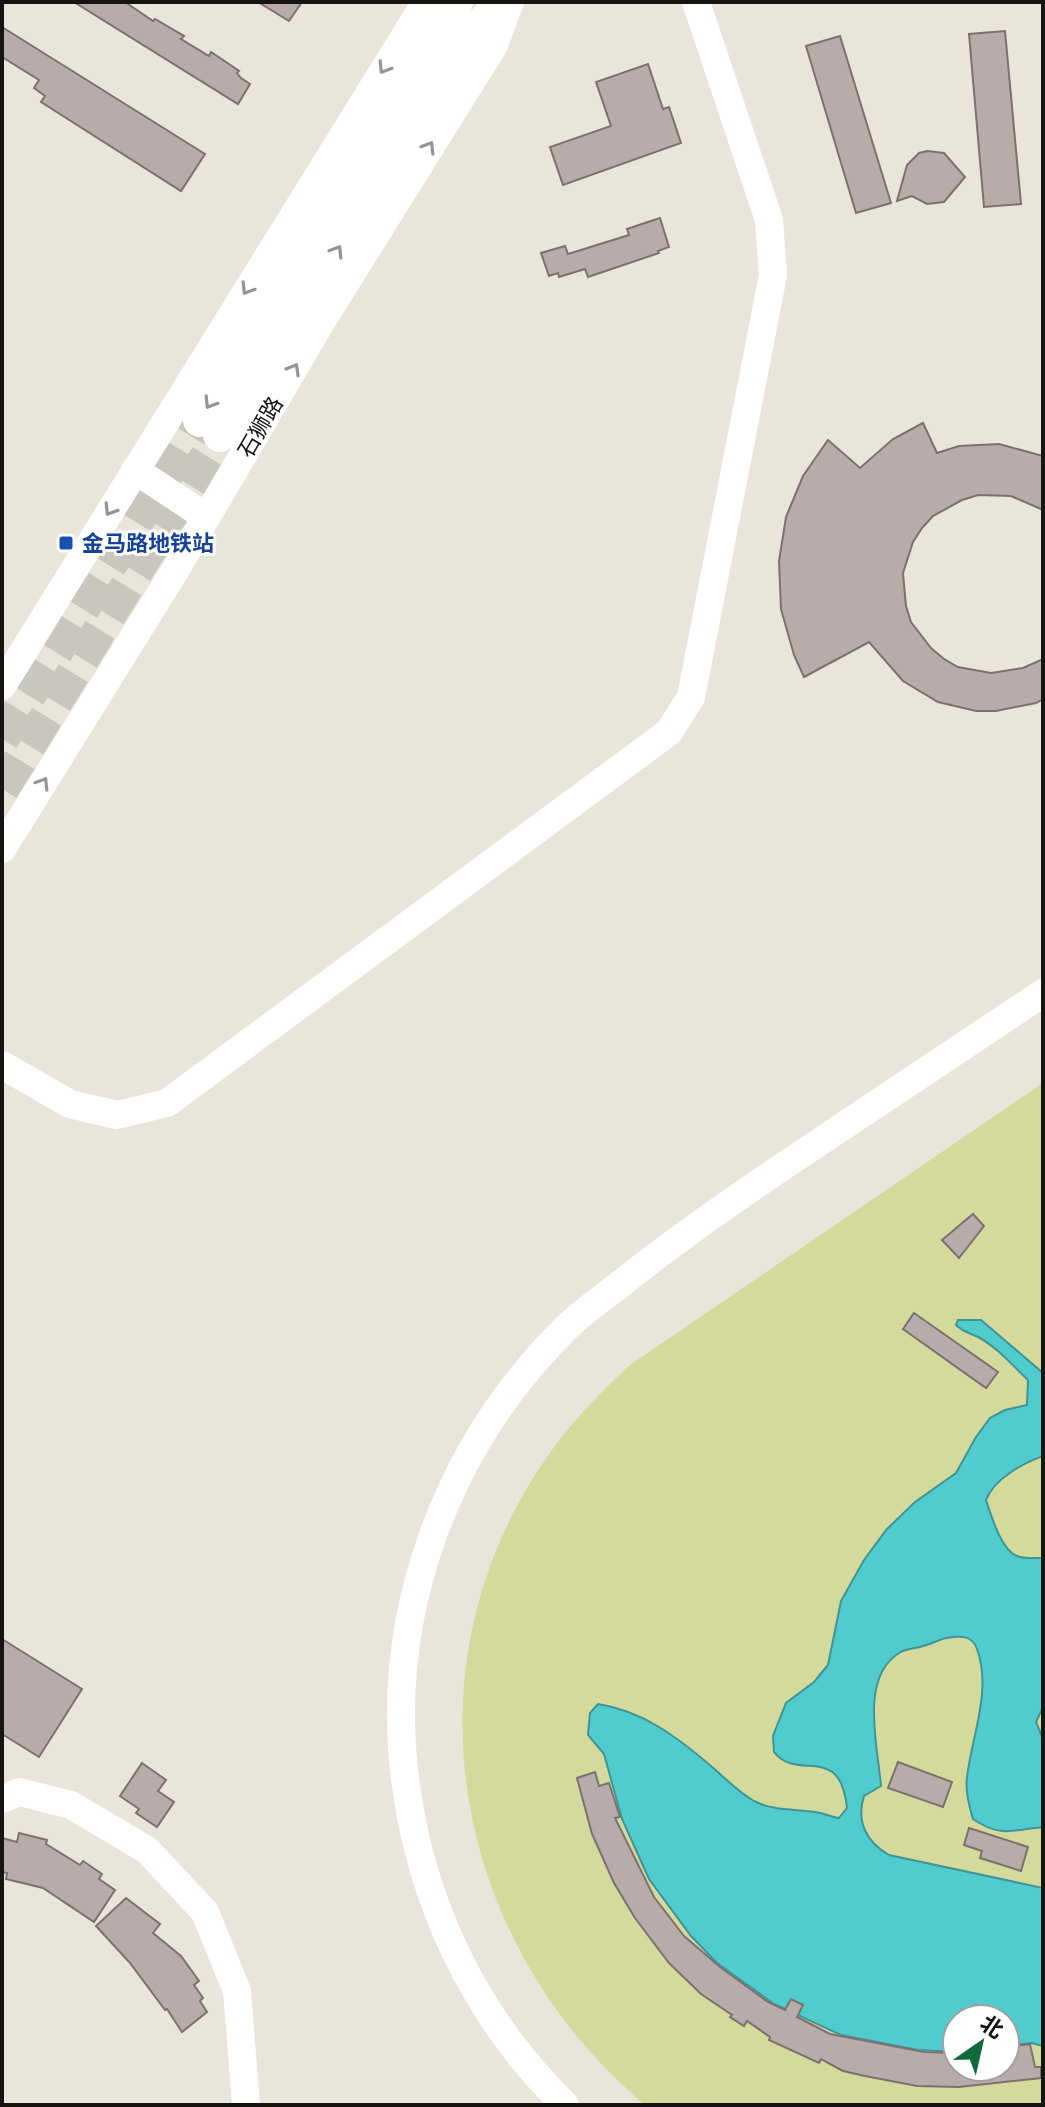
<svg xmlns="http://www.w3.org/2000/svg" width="1045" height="2107" font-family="Manrope,'Noto Sans SC',sans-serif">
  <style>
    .green { fill: #d4da9c; fill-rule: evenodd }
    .water { fill: #51ccce; stroke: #3f9595; stroke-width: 2 }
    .building { fill: #b8acaa; stroke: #7c716f; stroke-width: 2 }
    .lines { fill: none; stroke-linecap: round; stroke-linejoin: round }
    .major-tunnel { stroke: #c9c6bd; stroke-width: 34; stroke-dasharray: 34 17; stroke-linecap: butt }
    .minor { stroke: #fff; stroke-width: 28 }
    .major { stroke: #fff; stroke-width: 34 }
    .oneway { stroke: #969594 }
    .transit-dot { fill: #1a4fb4; stroke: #fff; stroke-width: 3 }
    .labels { text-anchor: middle; stroke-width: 6; stroke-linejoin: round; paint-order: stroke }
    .street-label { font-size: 22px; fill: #161411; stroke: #fff }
    .transit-label { font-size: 22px; font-weight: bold; fill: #164399; stroke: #fff; text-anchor: start }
  </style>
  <rect width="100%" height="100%" fill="#e9e5db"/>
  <!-- green -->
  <path class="green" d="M 1043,1083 L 1043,2105 L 645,2105 C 450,1941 399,1661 552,1450 C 575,1418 602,1391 630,1365 ZM 957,2019 L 1005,2019 L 1005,2067 L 957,2067 Z"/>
  <!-- water -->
  <path class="water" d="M 958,1320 L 981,1320 L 1043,1373 L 1043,1456 C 1023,1463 994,1479 986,1500 C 991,1515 1001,1550 1017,1556 C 1024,1559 1035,1558 1043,1558 L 1043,1707 L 1036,1722 L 1043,1739 L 1043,1827 C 1012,1830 1001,1838 973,1819 C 969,1806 965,1791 967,1777 C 972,1736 992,1690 977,1649 C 972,1634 958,1636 946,1638 C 938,1640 931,1644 923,1646 C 915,1649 907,1648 899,1653 C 859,1678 878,1747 881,1786 L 864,1796 C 856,1821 866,1842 889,1855 L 1043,1888 L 1043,2046 L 1031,2043 L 1005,2046 L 1005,2019 L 957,2019 L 957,2052 L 918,2050 L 841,2035 L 774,2004 L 717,1963 L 691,1936 L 649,1879 L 622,1819 L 604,1754 L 588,1735 L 590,1713 L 598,1704 C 643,1711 677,1737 711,1766 C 725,1778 738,1792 754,1801 C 773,1811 795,1809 815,1812 C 824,1813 831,1817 839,1818 L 847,1808 C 840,1741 798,1783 774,1752 L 773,1736 L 786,1703 L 814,1682 L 828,1665 L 841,1601 L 864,1560 L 887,1529 L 915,1502 L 956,1473 L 976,1437 L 990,1418 L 1005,1410 L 1027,1405 L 1028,1380 C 1013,1366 997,1347 978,1337 C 970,1333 963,1332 956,1325 Z"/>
  <!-- building -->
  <g class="building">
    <path d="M 74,2 L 125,2 L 153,21 L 155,19 L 184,36 L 181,39 L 209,56 L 211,52 L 229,64 L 239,71 L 237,73 L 241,78 L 250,84 L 238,104 Z"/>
    <path d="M 258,2 L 302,2 L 289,21 Z"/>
    <path d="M 2,27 L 205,154 L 181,191 L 41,102 L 45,96 L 34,88 L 39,80 L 2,57 Z"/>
    <path d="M 1005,31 L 1021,204 L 984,207 L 969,34 Z"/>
    <path d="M 840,36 L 891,203 L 856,213 L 806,46 Z"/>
    <path d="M 648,64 L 663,109 L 669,107 L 681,143 L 563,185 L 550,147 L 611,126 L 596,82 Z"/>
    <path d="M 927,151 L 944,153 L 965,177 L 944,202 L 927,204 L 912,196 L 897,201 L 907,165 L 919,153 Z"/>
    <path d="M 660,218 L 669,247 L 658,251 L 659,253 L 588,277 L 585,269 L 559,277 L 558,273 L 549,276 L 541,253 L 565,246 L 568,254 L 629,235 L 627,229 Z"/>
    <path d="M 923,423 L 937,453 L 959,446 L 999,444 L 1043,456 L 1043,510 L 1011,496 L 978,495 L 962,500 L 933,516 L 922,528 L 913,542 L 903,573 L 906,606 L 911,622 L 931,648 L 944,659 L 958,667 L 991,673 L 1023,668 L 1043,659 L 1043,699 L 1036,703 L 996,711 L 976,711 L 938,702 L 903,681 L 869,642 L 804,677 L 794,655 L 781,609 L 779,561 L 786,517 L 803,476 L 828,440 L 860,468 L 893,439 Z"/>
    <path d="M 973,1214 L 984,1226 L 959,1258 L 942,1240 Z"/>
    <path d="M 914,1313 L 998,1372 L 986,1388 L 903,1329 Z"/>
    <path d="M 2,1639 L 82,1689 L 39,1757 L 2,1734 Z"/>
    <path d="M 898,1762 L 952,1782 L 943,1807 L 888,1788 Z"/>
    <path d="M 142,1763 L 166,1780 L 158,1791 L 174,1802 L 157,1827 L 136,1813 L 139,1809 L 120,1796 Z"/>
    <path d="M 595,1772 L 599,1786 L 609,1783 L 620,1817 L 615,1818 L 654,1897 L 684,1936 L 720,1967 L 768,2002 L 785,2010 L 791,1999 L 803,2005 L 797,2017 L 830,2034 L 924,2052 L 956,2053 L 955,2067 L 1005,2067 L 1005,2047 L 1030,2044 L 1035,2067 L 1041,2067 L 1041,2078 L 959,2087 L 917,2086 L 865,2076 L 843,2071 L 821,2059 L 819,2063 L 769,2040 L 770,2037 L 747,2021 L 744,2026 L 730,2017 L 732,2015 L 701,1994 L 669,1963 L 635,1918 L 614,1883 L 592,1834 L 577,1778 Z"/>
    <path d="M 969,1828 L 1028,1847 L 1021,1871 L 980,1858 L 982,1851 L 964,1845 Z"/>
    <path d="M 19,1833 L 47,1840 L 46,1844 L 80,1865 L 83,1861 L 102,1874 L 99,1879 L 115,1890 L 94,1922 L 43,1888 L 6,1879 L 7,1873 L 2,1872 L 2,1838 L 17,1842 Z"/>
    <path d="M 126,1898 L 160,1924 L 153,1933 L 181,1956 L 199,1981 L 194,1985 L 203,1998 L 200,2001 L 207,2012 L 182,2032 L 167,2009 L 165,2010 L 130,1963 L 96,1926 Z"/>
  </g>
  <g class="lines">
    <!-- major-tunnel -->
    <g class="major-tunnel">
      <path d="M 2,739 L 200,420"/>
      <path d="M 2,789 L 220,435"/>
    </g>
    <!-- minor -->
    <g class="minor">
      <path d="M 135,470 L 206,517"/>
      <path d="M 2,686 L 426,2"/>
      <path d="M 2,849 L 176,569 L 323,319 L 494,45 L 510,2"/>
      <path d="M 2,1065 L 70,1104 L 117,1115 L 167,1103 L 669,732 L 691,697 L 773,275 L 769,220 L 696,2"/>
      <path d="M 2,1799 L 20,1792 L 71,1805 L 147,1850 L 205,1912 L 237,1991 L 246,2105"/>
      <path d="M 565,2105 C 475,2017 420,1902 405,1778 C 384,1612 448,1444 566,1328 C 583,1311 604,1297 623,1282 C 678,1238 736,1198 794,1159 C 877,1104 960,1048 1043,993"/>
    </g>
    <!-- major -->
    <g class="major">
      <path d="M 200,420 L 451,15 L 456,2"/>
      <path d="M 220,435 L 476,32 L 501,2"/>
    </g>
  </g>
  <!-- one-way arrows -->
  <defs><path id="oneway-chevron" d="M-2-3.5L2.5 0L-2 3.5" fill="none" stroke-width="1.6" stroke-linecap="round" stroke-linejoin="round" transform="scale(2)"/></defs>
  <g class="oneway">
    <use href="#oneway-chevron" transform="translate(384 68) rotate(122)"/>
    <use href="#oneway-chevron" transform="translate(429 147) rotate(-58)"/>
    <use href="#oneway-chevron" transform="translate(337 251) rotate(-58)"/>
    <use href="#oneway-chevron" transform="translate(247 289) rotate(122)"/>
    <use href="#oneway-chevron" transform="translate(294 369) rotate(-60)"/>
    <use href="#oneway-chevron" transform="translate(210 403) rotate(122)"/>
    <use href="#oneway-chevron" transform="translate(110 510) rotate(122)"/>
    <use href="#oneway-chevron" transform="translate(43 783) rotate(-58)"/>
  </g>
  <!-- markers -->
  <rect class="transit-dot" x="58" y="535" width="16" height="16" rx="4"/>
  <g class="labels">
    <!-- street labels -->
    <g class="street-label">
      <text transform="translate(260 427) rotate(-60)" y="8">石狮路</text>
    </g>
    <!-- transit labels -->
    <g class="transit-label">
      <text x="82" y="551">金马路地铁站</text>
    </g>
  </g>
  <!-- border -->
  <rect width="1045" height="2107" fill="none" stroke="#161411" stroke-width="8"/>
  <!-- north arrow -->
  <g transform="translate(981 2043) rotate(34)"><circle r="38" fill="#ffffff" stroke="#a2a1a0" stroke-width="2"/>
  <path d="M0-6L14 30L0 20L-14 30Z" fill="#116a3c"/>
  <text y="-12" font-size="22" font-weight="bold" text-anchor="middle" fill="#161411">北</text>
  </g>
</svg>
